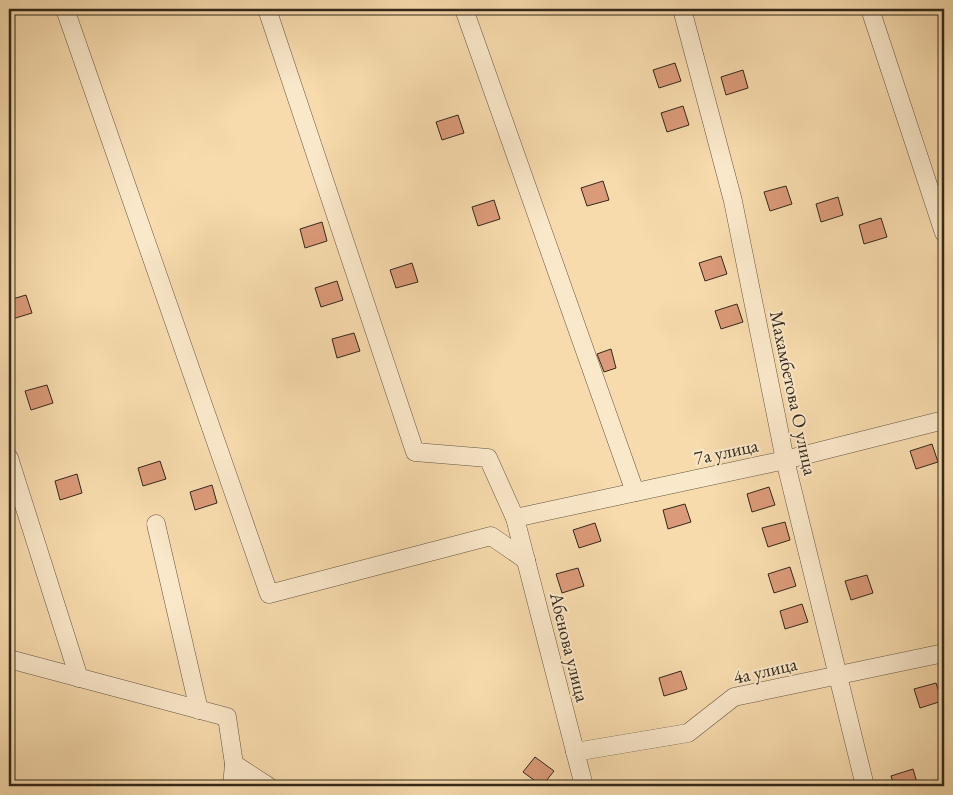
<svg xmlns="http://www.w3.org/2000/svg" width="953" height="795" font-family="'EB Garamond',serif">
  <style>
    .building { fill: #db9a79; stroke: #33281b }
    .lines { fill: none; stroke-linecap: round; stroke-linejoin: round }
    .minor-casing { stroke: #645540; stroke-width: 19 }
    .minor { stroke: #fae8ca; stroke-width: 18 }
    .labels { text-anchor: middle; stroke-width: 4; stroke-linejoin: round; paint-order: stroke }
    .street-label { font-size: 19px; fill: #33281b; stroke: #fae8ca }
  </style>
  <rect width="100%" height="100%" fill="#f7dbad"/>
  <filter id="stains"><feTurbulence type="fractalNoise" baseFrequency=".004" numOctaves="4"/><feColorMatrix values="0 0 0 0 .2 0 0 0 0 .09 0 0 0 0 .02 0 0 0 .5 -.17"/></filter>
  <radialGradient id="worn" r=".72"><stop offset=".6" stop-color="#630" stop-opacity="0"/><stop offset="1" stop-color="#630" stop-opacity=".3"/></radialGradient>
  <!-- building -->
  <g class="building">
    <path d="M 675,63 L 681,81 L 659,88 L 653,70 Z"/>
    <path d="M 743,70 L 748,88 L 726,95 L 721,77 Z"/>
    <path d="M 683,106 L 689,125 L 667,132 L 661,113 Z"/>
    <path d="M 458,115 L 464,133 L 442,140 L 436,122 Z"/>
    <path d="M 603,181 L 609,200 L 587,206 L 581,188 Z"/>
    <path d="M 786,186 L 792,204 L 770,211 L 764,192 Z"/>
    <path d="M 838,197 L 843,215 L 821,222 L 816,204 Z"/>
    <path d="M 494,200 L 500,219 L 478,226 L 472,207 Z"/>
    <path d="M 881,218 L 887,237 L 864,244 L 859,225 Z"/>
    <path d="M 322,222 L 327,241 L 305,248 L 300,229 Z"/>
    <path d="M 721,256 L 727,274 L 705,281 L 699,263 Z"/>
    <path d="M 412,263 L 418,282 L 396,288 L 390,270 Z"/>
    <path d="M 337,281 L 343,300 L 321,307 L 315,288 Z"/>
    <path d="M 26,295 L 32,313 L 9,320 L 9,300 Z"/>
    <path d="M 737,304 L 743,322 L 721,329 L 715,311 Z"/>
    <path d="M 354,333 L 360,351 L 337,358 L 332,339 Z"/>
    <path d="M 611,349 L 616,368 L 604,372 L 597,354 Z"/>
    <path d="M 47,385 L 53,403 L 31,410 L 25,391 Z"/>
    <path d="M 932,444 L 938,462 L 916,469 L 910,451 Z"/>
    <path d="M 160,461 L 166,479 L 143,486 L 138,468 Z"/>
    <path d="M 77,474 L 82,493 L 60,500 L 55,481 Z"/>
    <path d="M 212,485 L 217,503 L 195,510 L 190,492 Z"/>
    <path d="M 769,487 L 775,505 L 752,512 L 747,494 Z"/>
    <path d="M 685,504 L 691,522 L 668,529 L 663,510 Z"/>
    <path d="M 785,522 L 790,540 L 768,547 L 762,528 Z"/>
    <path d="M 595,523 L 601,541 L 579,548 L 573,530 Z"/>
    <path d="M 790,567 L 796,586 L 774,593 L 768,574 Z"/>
    <path d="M 578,568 L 584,586 L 562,593 L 556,574 Z"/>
    <path d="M 867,575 L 873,593 L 851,600 L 845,581 Z"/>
    <path d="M 802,604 L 808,622 L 785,629 L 780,611 Z"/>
    <path d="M 681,671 L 687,689 L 664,696 L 659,678 Z"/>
    <path d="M 936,683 L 942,701 L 920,708 L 914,689 Z"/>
    <path d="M 535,757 L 554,771 L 542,786 L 523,772 Z"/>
    <path d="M 913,769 L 918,786 L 894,786 L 891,776 Z"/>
  </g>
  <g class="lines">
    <defs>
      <g id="minor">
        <path d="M 65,9 L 269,594 L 491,536 L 526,560"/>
        <path d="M 267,9 L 415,452 L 488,458 L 515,518 L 584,786"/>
        <path d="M 464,9 L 635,492"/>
        <path d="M 682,9 L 733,201 L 785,460 L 865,786"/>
        <path d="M 870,9 L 944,233"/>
        <path d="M 9,458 L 79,678"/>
        <path d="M 515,518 L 785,460 L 944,420"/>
        <path d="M 156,524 L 199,710"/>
        <path d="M 9,659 L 227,717 L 234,764 L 232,786"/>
        <path d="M 575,752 L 688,733 L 734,697 L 944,653"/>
        <path d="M 234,764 L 268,786"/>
      </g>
    </defs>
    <!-- minor casing -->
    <use href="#minor" class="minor-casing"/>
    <!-- minor -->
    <use href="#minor" class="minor"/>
  </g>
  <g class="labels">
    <!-- street labels -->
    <g class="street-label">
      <text transform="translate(794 393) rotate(78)" y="7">Махамбетова О улица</text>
      <text transform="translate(726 451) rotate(-12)" y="7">7а улица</text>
      <text transform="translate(570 647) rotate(76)" y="7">Абенова улица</text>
      <text transform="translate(765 670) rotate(-13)" y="7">4а улица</text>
    </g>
  </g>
  <!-- margin -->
  <rect width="953" height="795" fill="none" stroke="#f7dbad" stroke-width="30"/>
  <rect x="10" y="10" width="933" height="775" fill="none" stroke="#33281b" stroke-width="2.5"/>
  <rect x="15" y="15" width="923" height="765" fill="none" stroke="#33281b"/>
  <rect width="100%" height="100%" filter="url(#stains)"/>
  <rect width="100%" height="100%" fill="url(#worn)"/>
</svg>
